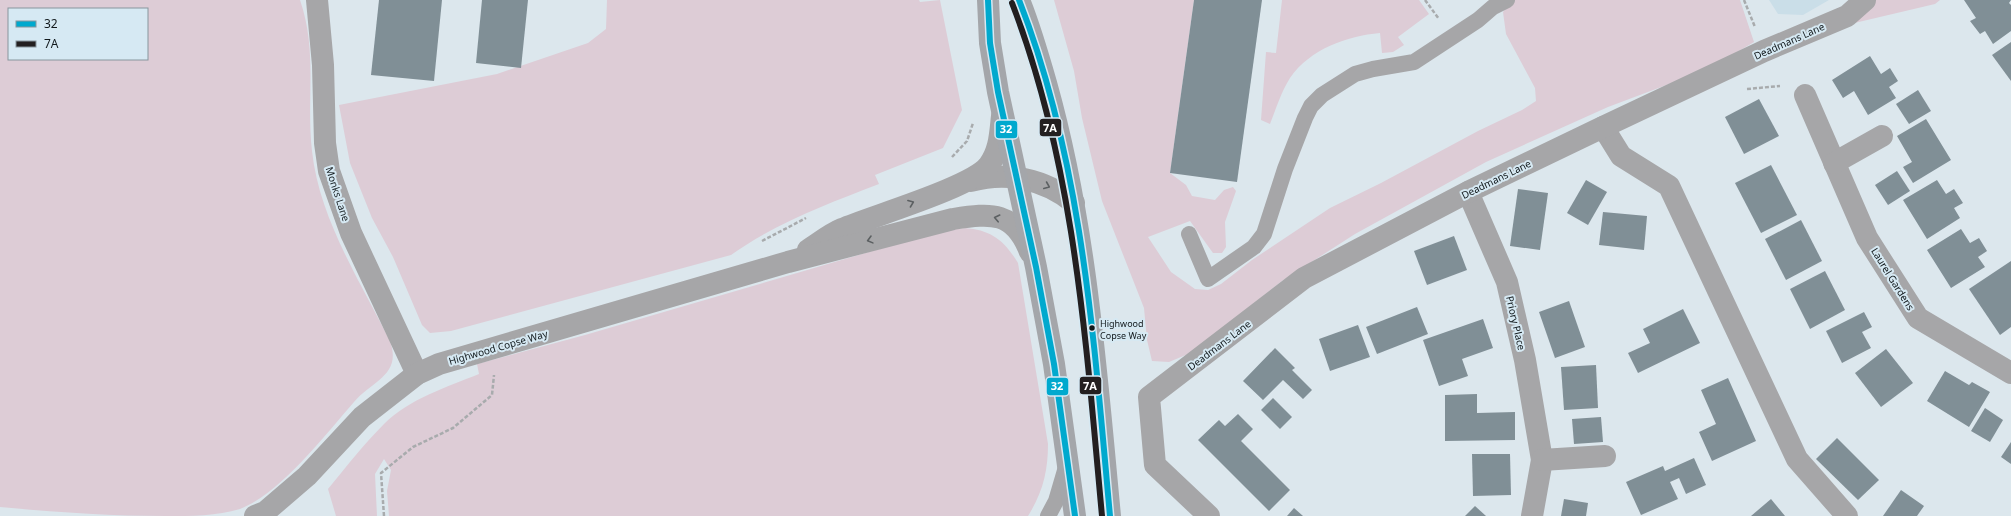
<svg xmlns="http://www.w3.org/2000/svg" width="2011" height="516" font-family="'Noto Sans',sans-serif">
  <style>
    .built { fill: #cadee8 }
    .green { fill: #ddccd6; fill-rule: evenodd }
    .building { fill: #808f96 }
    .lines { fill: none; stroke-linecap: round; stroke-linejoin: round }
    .path { stroke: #a8abad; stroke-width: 2.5; stroke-dasharray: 4 2; stroke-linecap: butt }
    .service { stroke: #a6a6a8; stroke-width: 16 }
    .minor { stroke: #a6a6a8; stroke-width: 22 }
    .trunk { stroke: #a4a6aa; stroke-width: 22 }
    .bus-1-casing { stroke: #d6e9f3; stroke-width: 9 }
    .bus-2-casing { stroke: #d6e9f3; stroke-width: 9 }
    .bus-1 { stroke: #00a9ce; stroke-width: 6 }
    .bus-2 { stroke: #231f20; stroke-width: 6 }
    .oneway { stroke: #5c6062 }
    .bus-dot { fill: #12191c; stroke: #d6e9f3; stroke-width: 1.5 }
    .labels { text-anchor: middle; stroke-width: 4; stroke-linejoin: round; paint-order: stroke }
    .bus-label { font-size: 9px; fill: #12191c; stroke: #d6e9f3; text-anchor: start }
    .street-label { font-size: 10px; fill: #12191c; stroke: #d6e9f3 }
    .line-badge { stroke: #d6e9f3; stroke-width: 1.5 }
    .badge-label { font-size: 11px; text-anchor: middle; font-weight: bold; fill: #fff }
  </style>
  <rect width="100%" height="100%" fill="#dce7ed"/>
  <!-- built -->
  <path class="built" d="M 1769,0 L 1829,0 L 1803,15 L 1778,14 Z"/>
  <!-- green -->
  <g class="green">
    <path d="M 0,0 L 300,0 C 318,53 306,98 312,151 C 319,218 360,281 390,341 C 402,375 373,380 354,402 C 325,435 281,493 240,509 C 217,516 191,516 166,516 C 110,516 55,512 0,507 ZM 9,9 L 147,9 L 147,59 L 9,59 Z"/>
    <path d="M 607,0 L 919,0 L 920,2 L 940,0 L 962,110 L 943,148 L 875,175 L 879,184 C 827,204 776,223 731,255 L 451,331 L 430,333 L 422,325 L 393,257 L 372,218 L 350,163 L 339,105 L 497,74 L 588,43 L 606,29 Z"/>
    <path d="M 1054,0 L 1194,0 L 1170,173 L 1186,185 L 1192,196 L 1215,200 L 1224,190 L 1233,187 L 1236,191 L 1225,222 L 1226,247 L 1222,253 L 1213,253 L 1190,221 L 1148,237 L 1171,272 L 1195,289 L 1208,290 L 1221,284 L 1252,260 L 1330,208 L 1381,183 L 1478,131 L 1522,110 L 1536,101 L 1535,88 L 1506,34 L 1503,12 L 1513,0 L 1740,0 L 1754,42 L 1709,69 L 1608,107 L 1486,162 L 1355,234 L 1282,281 L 1193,352 L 1169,362 L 1152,361 L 1147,340 L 1144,308 L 1102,201 L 1082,118 L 1074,71 Z"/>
    <path d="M 1282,0 L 1419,0 L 1429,14 L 1398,37 L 1404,45 L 1393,52 L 1382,53 L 1380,33 C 1347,36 1310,49 1290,78 C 1281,92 1276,109 1270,124 L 1261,120 L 1266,52 L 1276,53 Z"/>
    <path d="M 1874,0 L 1940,0 L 1935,4 L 1846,25 Z"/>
    <path d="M 965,228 C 991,230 1004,240 1018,263 L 1048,444 C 1048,471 1043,492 1028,516 L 389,516 L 387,491 L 391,470 L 384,459 L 375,474 L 377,516 L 336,516 L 328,489 C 346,467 364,444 384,424 C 409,399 447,387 479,374 L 477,364 L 585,335 L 944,230 Z"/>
  </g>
  <!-- building -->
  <g class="building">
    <path d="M 379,0 L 442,0 L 434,81 L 371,75 Z"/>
    <path d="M 482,0 L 528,0 L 521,68 L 476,63 Z"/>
    <path d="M 1194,0 L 1262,0 L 1237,182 L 1170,173 Z"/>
    <path d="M 1964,0 L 2011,0 L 2009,3 L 2011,5 L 2011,31 L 1993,44 L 1985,31 L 1980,34 L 1970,21 L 1976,18 Z"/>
    <path d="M 2011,42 L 2011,81 L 1992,55 Z"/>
    <path d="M 1870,56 L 1881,74 L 1890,68 L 1898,81 L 1889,87 L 1896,98 L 1868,115 L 1854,91 L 1843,98 L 1832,80 Z"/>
    <path d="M 1918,90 L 1931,111 L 1909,124 L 1896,104 Z"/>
    <path d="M 1759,99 L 1779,136 L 1744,154 L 1725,117 Z"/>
    <path d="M 1926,119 L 1951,160 L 1913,183 L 1903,167 L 1912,162 L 1897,136 Z"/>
    <path d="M 1771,165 L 1797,215 L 1761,233 L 1735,183 Z"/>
    <path d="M 1897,171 L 1910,191 L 1888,205 L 1875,185 Z"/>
    <path d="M 1586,180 L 1607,192 L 1588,225 L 1567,213 Z"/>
    <path d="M 1937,180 L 1946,194 L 1954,189 L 1963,203 L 1954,208 L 1960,218 L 1927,239 L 1903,200 Z"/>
    <path d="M 1518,189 L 1548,193 L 1540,250 L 1510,246 Z"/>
    <path d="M 1603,212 L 1647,216 L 1644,250 L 1599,245 Z"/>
    <path d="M 1801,220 L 1822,261 L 1786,280 L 1765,239 Z"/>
    <path d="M 1961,229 L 1970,243 L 1979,238 L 1987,251 L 1978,257 L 1985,267 L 1951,288 L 1927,250 Z"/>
    <path d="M 1454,236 L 1467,270 L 1427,285 L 1414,251 Z"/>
    <path d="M 2011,261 L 2011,327 L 2000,335 L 1969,289 Z"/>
    <path d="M 1825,271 L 1845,310 L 1810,329 L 1790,289 Z"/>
    <path d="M 1569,301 L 1585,347 L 1555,358 L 1539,312 Z"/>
    <path d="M 1417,307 L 1428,334 L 1377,354 L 1366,327 Z"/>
    <path d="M 1683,309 L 1700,343 L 1638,373 L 1628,353 L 1650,343 L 1643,329 Z"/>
    <path d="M 1864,312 L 1872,327 L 1862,332 L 1871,348 L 1842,363 L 1826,331 Z"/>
    <path d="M 1483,319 L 1493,348 L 1462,359 L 1468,376 L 1439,386 L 1423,340 Z"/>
    <path d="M 1358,325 L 1370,357 L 1330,371 L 1319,339 Z"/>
    <path d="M 1275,348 L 1295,368 L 1292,370 L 1312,390 L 1303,399 L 1283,380 L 1263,400 L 1243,381 Z"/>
    <path d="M 1886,349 L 1913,383 L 1881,407 L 1855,373 Z"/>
    <path d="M 1596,365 L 1598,408 L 1564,410 L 1561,367 Z"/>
    <path d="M 1945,371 L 1969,385 L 1972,382 L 1990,392 L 1969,427 L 1927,401 Z"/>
    <path d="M 1728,378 L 1756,441 L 1712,461 L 1699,432 L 1716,424 L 1701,390 Z"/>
    <path d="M 1477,394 L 1477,413 L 1515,412 L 1515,440 L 1445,441 L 1445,395 Z"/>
    <path d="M 1273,398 L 1292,417 L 1280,429 L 1261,410 Z"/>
    <path d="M 1985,408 L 2003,420 L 1990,442 L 1971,431 Z"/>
    <path d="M 1238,414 L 1253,429 L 1241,441 L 1290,490 L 1269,511 L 1198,440 L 1219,420 L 1225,426 Z"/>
    <path d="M 1601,417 L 1603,442 L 1574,444 L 1572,419 Z"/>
    <path d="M 1837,438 L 1879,480 L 1858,500 L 1816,459 Z"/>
    <path d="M 2011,442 L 2011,464 L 2001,457 Z"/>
    <path d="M 1472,454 L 1510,454 L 1511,495 L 1473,496 Z"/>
    <path d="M 1694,458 L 1706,485 L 1686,494 L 1679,478 L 1670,482 L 1678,499 L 1641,515 L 1626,482 L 1663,466 L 1665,471 Z"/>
    <path d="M 1901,490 L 1924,506 L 1917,516 L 1883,516 Z"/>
    <path d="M 1564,499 L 1588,503 L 1586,516 L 1561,516 Z"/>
    <path d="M 1771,499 L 1785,516 L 1751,516 Z"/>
    <path d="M 1475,506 L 1486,516 L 1465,516 Z"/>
    <path d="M 1294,508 L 1303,516 L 1287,516 Z"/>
  </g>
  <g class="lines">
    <!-- path -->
    <g class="path">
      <path d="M 1425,0 L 1439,19"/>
      <path d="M 1744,0 L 1755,27"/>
      <path d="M 1747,89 L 1780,86"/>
      <path d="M 952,157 L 967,141 L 973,123"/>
      <path d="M 762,241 L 806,218"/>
      <path d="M 384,516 L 381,473 L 413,447 L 453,428 L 492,395 L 494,375"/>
    </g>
    <!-- service -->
    <g class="service">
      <path d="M 1189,234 L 1208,279 L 1254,247 L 1264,234 L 1285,169 L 1305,118 L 1311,106 L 1322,95 L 1355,74 L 1373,69 L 1414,62 L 1478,20 L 1493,7 L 1507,0"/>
      <path d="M 1048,516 L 1056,501 L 1066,467"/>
    </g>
    <!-- minor -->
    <g class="minor">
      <path d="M 317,0 L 323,65 L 325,143 L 329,171 L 351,233 L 417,374"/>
      <path d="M 1805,95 L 1867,238 L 1918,318 L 2011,373"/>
      <path d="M 1603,127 L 1621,156 L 1669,186 L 1797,459 L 1847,516"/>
      <path d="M 1834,163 L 1882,136"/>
      <path d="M 971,181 C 1007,171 1045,179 1074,203"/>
      <path d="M 1468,192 L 1507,282 L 1525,360 L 1542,460 L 1532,516"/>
      <path d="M 808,250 C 819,243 830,234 842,229 C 872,216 973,187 989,165 C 1000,150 1000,133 1002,116"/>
      <path d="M 1542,460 L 1605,456"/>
      <path d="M 255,516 L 265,512 L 307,476 L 362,417 L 417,374 L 439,364 L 788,262 L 953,219 C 992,213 1014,211 1030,252"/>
      <path d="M 1209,516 L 1155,465 L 1149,397 L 1304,278 L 1468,192 L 1603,127 L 1764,51 L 1847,16 L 1865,0"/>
    </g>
    <!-- trunk -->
    <g class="trunk">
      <path d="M 988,0 L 990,43 L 998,92 L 1036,267 L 1054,364 L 1075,516"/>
      <path d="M 1019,0 C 1030,27 1038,55 1046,83 C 1086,225 1096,370 1110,516"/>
    </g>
    <defs>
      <g id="bus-1">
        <path d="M 988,0 L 990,43 L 998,92 L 1036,267 L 1054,364 L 1075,516"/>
        <path d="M 1019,0 C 1083,163 1094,343 1110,516"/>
      </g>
      <path id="bus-2" d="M 1012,3 C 1075,165 1086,344 1102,516"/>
    </defs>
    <!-- bus-1 casing -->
    <use href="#bus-1" class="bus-1-casing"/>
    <!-- bus-2 casing -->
    <use href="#bus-2" class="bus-2-casing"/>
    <!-- bus-1 -->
    <use href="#bus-1" class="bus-1"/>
    <!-- bus-2 -->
    <use href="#bus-2" class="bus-2"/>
  </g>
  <!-- one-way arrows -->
  <defs><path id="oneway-chevron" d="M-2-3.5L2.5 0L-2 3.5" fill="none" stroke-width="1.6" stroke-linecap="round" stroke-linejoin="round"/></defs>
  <g class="oneway">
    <use href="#oneway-chevron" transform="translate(1047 186) rotate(23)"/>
    <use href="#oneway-chevron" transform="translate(911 203) rotate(-21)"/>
    <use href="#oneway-chevron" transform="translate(997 218) rotate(-167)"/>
    <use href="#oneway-chevron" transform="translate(870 240) rotate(165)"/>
  </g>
  <!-- markers -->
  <circle class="bus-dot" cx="1092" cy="328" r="3.5"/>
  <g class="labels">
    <!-- bus labels -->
    <g class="bus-label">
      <text x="1100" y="327">Highwood<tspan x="1100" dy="12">Copse Way</tspan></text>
    </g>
    <!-- street labels -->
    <g class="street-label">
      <text transform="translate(1789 41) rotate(-24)" y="4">Deadmans Lane</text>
      <text transform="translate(1496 179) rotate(-26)" y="4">Deadmans Lane</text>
      <text transform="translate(338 194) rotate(72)" y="4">Monks Lane</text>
      <text transform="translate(1893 279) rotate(58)" y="4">Laurel Gardens</text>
      <text transform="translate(1516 323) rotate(77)" y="4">Priory Place</text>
      <text transform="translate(1219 345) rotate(-37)" y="4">Deadmans Lane</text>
      <text transform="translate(498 347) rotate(-16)" y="4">Highwood Copse Way</text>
    </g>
  </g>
  <g class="line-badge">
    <rect x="1039" y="118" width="23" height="19" rx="4" fill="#231f20"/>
    <rect x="995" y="120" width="23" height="19" rx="4" fill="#00a9ce"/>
    <rect x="1079" y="376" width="23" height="19" rx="4" fill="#231f20"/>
    <rect x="1046" y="377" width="23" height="19" rx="4" fill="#00a9ce"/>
  </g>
  <g class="badge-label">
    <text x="1050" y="132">7A</text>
    <text x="1006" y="133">32</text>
    <text x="1090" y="390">7A</text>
    <text x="1057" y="390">32</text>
  </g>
  <!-- legend -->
  <rect x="8" y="8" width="140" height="52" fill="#d6e9f3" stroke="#88969d"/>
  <rect x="16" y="21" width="20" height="6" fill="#00a9ce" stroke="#88969d"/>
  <text x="44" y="28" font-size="12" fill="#12191c">32</text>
  <rect x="16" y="41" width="20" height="6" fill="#231f20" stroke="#88969d"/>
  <text x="44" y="48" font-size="12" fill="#12191c">7A</text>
</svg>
